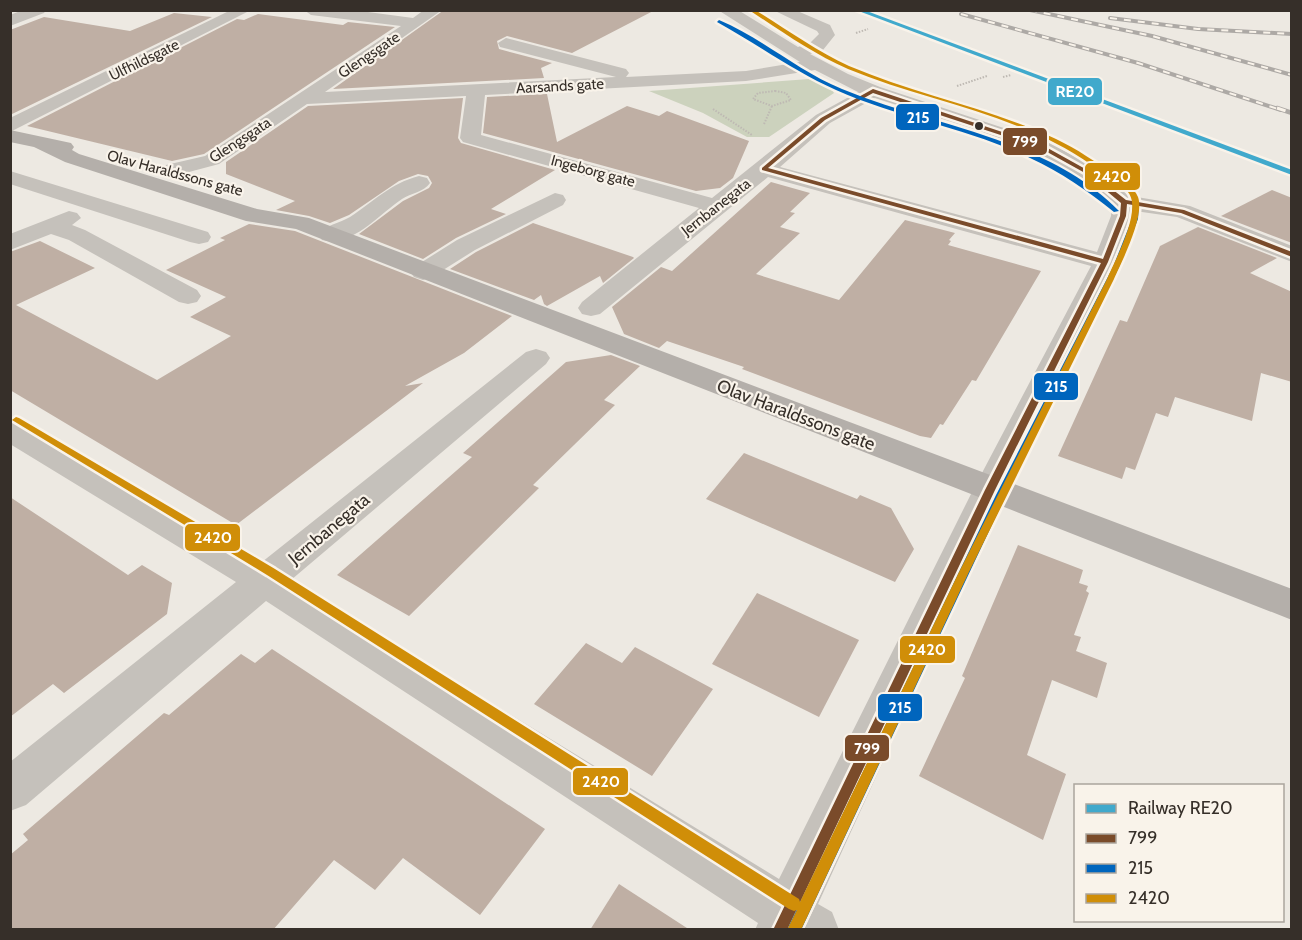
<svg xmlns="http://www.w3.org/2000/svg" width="1302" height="940" font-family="Cabin,sans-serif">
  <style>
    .green { fill: #ccd2bd }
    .building { fill: #bfafa4 }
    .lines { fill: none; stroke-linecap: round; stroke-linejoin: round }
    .path { stroke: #beb9b3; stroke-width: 2; stroke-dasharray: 1.5 1.5; stroke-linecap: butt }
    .minor { fill: #c5c1bb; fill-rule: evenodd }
    .major { fill: #b4afaa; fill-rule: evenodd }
    .rail-far1-casing { stroke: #ada9a5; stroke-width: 4 }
    .rail-casing { stroke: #ada9a5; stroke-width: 4.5 }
    .rail-far1 { stroke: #f9f3ea; stroke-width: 2; stroke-dasharray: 7; stroke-linecap: butt }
    .rail { stroke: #f9f3ea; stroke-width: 3; stroke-dasharray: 9; stroke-linecap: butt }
    .bus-1-casing { stroke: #f9f3ea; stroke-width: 5 }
    .bus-2-casing { stroke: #f9f3ea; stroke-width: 5 }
    .bus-3-casing { stroke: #f9f3ea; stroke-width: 5 }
    .bus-1 { fill: #7a4b2a; fill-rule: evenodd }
    .bus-2 { fill: #0065bd; fill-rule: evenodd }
    .bus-3 { fill: #d08e08; fill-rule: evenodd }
    .rail-1-casing { stroke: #f9f3ea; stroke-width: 5 }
    .rail-1 { fill: #41a9cc; fill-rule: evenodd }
    .bus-dot { fill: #362f29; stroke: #f9f3ea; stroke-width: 2 }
    .labels { text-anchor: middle; stroke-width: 4.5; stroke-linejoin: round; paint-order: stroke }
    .far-street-label { font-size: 15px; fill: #362f29; stroke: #f9f3ea }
    .street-label { font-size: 18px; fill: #362f29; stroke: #f9f3ea }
    .line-badge { stroke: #f9f3ea; stroke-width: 2 }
    .badge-label { font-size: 16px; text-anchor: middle; font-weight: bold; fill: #fff }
  </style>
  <rect width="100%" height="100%" fill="#ede9e2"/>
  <!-- green -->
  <path class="green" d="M 809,79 L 829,85 L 834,93 L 769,137 L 747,137 L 703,113 L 649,91 Z"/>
  <!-- building -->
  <g class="building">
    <path d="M 444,10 L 655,10 L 572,53 L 507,36 L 497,41 L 499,49 L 552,63 L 541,68 L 544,78 L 333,89 Z"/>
    <path d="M 174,13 L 212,17 L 10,115 L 10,30 L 44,17 L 130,31 Z"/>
    <path d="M 258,14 L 343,25 L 348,22 L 395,27 L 204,154 L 172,161 L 27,126 L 237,19 L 244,20 Z"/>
    <path d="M 547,94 L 557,142 L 627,106 L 659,116 L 667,111 L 749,141 L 733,178 L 720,188 L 696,191 L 483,133 L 487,97 Z"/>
    <path d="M 463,98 L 458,138 L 461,143 L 555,170 L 491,209 L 506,214 L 456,238 L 423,259 L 359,234 L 403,201 L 429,188 L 432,183 L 428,176 L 418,174 L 399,181 L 349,215 L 330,223 L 309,216 L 276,210 L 295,201 L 226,174 L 226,162 L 308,106 Z"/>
    <path d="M 771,182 L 810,193 L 790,212 L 795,213 L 780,227 L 800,233 L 756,274 L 839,300 L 905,220 L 955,233 L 949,240 L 951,241 L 948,245 L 1041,271 L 976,381 L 972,380 L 943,425 L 940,424 L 931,438 L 920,436 L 742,369 L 744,367 L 667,341 L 659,348 L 624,334 L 612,307 L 661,267 L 672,271 Z"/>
    <path d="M 1272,190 L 1292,198 L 1292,243 L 1221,216 Z"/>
    <path d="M 533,223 L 633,257 L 634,258 L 603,283 L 600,276 L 547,306 L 544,304 L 541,295 L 534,300 L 450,269 L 476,252 Z"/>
    <path d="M 249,224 L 295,231 L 512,316 L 464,353 L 405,386 L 423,383 L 236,525 L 10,390 L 10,252 L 40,241 L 95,268 L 16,305 L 157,380 L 231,336 L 190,317 L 226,297 L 166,270 L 225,240 L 220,238 Z"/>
    <path d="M 1198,227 L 1277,258 L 1250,273 L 1292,292 L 1292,382 L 1261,373 L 1252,421 L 1175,397 L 1168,417 L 1156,413 L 1135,470 L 1126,467 L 1122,479 L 1058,456 L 1120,320 L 1127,322 L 1160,246 Z"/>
    <path d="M 611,355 L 640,366 L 604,400 L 615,405 L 533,485 L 539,488 L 409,616 L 337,575 L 472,457 L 463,453 L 566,362 Z"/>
    <path d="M 744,453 L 857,499 L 860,495 L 891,508 L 914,549 L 895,582 L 706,499 Z"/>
    <path d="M 10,497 L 128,575 L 142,565 L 172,583 L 167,614 L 64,693 L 53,684 L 10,717 Z"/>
    <path d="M 1018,545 L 1083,570 L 1079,583 L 1088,586 L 1086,591 L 1089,593 L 1074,635 L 1081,637 L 1076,651 L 1107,663 L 1097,698 L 1052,680 L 1027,755 L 1066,774 L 1043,840 L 919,776 L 965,678 L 962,676 Z"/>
    <path d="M 757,593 L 859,640 L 819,717 L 712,664 Z"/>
    <path d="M 586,643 L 622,663 L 635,647 L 713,689 L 652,776 L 534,704 Z"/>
    <path d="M 272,649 L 545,829 L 480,915 L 403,858 L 375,890 L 334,860 L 273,930 L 10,930 L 10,855 L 28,840 L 23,834 L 164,713 L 169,715 L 241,654 L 255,663 Z"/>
    <path d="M 619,884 L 690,930 L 590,930 Z"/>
  </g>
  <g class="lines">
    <!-- path -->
    <g class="path">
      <path d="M 856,33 L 868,29"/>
      <path d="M 1003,77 L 1011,75"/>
      <path d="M 957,86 L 987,76"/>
      <path d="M 775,91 L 786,93 L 791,100 L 772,106 L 753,99 L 758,93 Z"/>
      <path d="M 713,109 L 752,135"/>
      <path d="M 764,124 L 772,106"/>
    </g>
    <!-- minor -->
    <g class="minor">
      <path d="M 23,10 L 46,10 L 44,13 L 10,26 L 10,15 Z"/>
      <path d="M 231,10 L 251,10 L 10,132 L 10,118 Z"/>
      <path d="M 304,10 L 353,10 L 413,18 L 424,10 L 442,10 L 325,92 L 616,77 L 500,47 L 498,43 L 506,38 L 626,69 L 629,73 L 626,77 L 746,71 L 800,62 L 718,10 L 738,10 L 798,47 L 811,42 L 819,34 L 817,31 L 773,10 L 795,10 L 830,25 L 835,35 L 823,50 L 810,54 L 848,74 L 880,87 L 1049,143 L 1095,167 L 1131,196 L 1190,206 L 1292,246 L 1292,262 L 1177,217 L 1135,211 L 1118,262 L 1007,490 L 818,904 L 832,912 L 839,930 L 755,930 L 758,923 L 266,601 L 26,805 L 10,811 L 10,762 L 236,582 L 10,444 L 10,420 L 21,423 L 262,562 L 526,352 L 536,349 L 546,352 L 550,358 L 546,364 L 291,580 L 779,879 L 973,490 L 1091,266 L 768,177 L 600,314 L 591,316 L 582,314 L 578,308 L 582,302 L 699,208 L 463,142 L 460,138 L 466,96 L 307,104 L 219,164 L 174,176 L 166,175 L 163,170 L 166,165 L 205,156 L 401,26 L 311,15 ZM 815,70 L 858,92 L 816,115 L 712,198 L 481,135 L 485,95 L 746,81 ZM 875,98 C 954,124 1051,145 1112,203 L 1111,216 L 1097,252 L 780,167 L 830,123 Z"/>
      <path d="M 10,171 L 208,232 L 211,237 L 208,242 L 199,244 L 190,242 L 10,184 Z"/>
      <path d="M 419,176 L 427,178 L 430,183 C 424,192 411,193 402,199 C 379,214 352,248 322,240 L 318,235 C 325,225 340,223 350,217 C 373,202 391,183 419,176 Z"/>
      <path d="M 555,193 L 563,195 L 566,200 L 563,205 L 475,250 L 432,277 L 423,280 L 414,277 L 410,272 L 414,267 L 457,240 Z"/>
      <path d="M 69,211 L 77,213 L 81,218 L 72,225 L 85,230 L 197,290 L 201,296 L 197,302 L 188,304 L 179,302 L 69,240 L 51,234 L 10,250 L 10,234 Z"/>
    </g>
    <!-- major -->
    <path class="major" d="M 10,130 L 71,143 L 74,147 L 72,150 L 79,154 L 257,209 L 309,218 L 1292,589 L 1292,620 L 296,229 L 246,221 L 65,162 L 34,147 L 10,142 Z"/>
    <defs>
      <g id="rail-far1">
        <path d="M 1030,10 L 1152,36 L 1292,75"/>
        <path d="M 961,14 L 1138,63 L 1281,110"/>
        <path d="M 1110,18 L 1198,29 L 1292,34"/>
      </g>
      <path id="rail" d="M 1277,108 L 1292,113"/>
    </defs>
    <!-- rail-far1 casing -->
    <use href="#rail-far1" class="rail-far1-casing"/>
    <!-- rail casing -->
    <use href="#rail" class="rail-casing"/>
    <!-- rail-far1 -->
    <use href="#rail-far1" class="rail-far1"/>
    <!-- rail -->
    <use href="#rail" class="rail"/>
    <defs>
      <path id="bus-1" d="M 873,89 L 1044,146 L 1089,171 L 1126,200 L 1184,210 L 1292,252 L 1292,257 L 1181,213 L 1127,204 L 1126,216 L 1108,262 L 995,490 L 787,930 L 773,930 L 985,490 L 1101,263 L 762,170 L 762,168 L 821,118 ZM 873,93 L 1040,148 L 1085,173 L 1121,203 L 1120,216 L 1103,259 L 768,168 L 825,120 Z"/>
      <g id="bus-2">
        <path d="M 719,20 C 762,38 798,71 842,89 C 934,127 1046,137 1119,211 L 1114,212 C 1088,191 1061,172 1030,158 C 968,128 899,118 836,90 C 795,72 757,44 717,22 Z"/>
        <path d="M 1136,201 L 1139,203 L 1138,219 L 1119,267 L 1006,495 L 801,930 L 787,930 L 996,495 L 1113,267 L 1132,219 L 1133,203 Z"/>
      </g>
      <path id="bus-3" d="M 749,10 L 755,10 C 786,29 816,51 849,66 C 917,95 990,108 1056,139 C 1077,149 1096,162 1114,175 C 1122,180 1135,188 1138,197 C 1145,216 1122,261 1114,279 L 968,574 L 801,930 L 787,930 L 797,910 L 794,911 L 789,909 L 267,575 L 12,420 L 16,417 L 19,418 L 275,569 L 799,899 L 800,902 L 958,574 L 1107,279 C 1115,260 1144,208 1127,191 C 1104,173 1081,156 1055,143 C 990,109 915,97 848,69 C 813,54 781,31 749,10 Z"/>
    </defs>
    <!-- bus-1 casing -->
    <use href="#bus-1" class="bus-1-casing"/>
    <!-- bus-2 casing -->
    <use href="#bus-2" class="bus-2-casing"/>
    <!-- bus-3 casing -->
    <use href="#bus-3" class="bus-3-casing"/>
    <!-- bus-1 -->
    <use href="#bus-1" class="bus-1"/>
    <!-- bus-2 -->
    <use href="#bus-2" class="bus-2"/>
    <!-- bus-3 -->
    <use href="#bus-3" class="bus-3"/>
    <defs>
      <path id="rail-1" d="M 856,10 L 864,10 L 1292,170 L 1292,175 Z"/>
    </defs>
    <!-- rail-1 casing -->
    <use href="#rail-1" class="rail-1-casing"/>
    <!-- rail-1 -->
    <use href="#rail-1" class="rail-1"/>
  </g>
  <!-- markers -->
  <circle class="bus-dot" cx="979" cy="126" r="5"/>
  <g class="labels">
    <!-- far-street labels -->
    <g class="far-street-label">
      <text transform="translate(369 55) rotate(-34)" y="5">Glengsgate</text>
      <text transform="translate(144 60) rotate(-26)" y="5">Ulfhildsgate</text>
      <text transform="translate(560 86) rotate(-3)" y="5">Aarsands gate</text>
      <text transform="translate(240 140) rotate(-33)" y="5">Glengsgata</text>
      <text transform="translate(593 171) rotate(15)" y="5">Ingeborg gate</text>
      <text transform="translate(175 173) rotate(15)" y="5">Olav Haraldssons gate</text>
      <text transform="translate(716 207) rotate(-38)" y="5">Jernbanegata</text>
    </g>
    <!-- street labels -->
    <g class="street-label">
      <text transform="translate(796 415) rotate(21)" y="6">Olav Haraldssons gate</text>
      <text transform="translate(329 529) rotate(-40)" y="6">Jernbanegata</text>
    </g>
  </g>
  <g class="line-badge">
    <rect x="1047" y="77" width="56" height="29" rx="6" fill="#41a9cc"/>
    <rect x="895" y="103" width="45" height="28" rx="6" fill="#0065bd"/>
    <rect x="1002" y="127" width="46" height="29" rx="6" fill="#7a4b2a"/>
    <rect x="1084" y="162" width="57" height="29" rx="6" fill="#d08e08"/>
    <rect x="1033" y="372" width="46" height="29" rx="6" fill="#0065bd"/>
    <rect x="184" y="523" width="57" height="29" rx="6" fill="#d08e08"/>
    <rect x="899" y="635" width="57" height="29" rx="6" fill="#d08e08"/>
    <rect x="877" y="693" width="46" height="29" rx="6" fill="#0065bd"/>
    <rect x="844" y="734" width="46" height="28" rx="6" fill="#7a4b2a"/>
    <rect x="572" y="767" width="57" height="29" rx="6" fill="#d08e08"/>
  </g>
  <g class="badge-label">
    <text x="1075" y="97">RE20</text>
    <text x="918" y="123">215</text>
    <text x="1025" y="147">799</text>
    <text x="1112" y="182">2420</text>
    <text x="1056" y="392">215</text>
    <text x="213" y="543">2420</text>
    <text x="927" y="655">2420</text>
    <text x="900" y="713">215</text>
    <text x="867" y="754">799</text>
    <text x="601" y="787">2420</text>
  </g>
  <!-- border -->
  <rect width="1302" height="940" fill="none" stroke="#362f29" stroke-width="24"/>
  <!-- legend -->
  <rect x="1074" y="784" width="210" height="138" fill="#f9f3ea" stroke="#aba59d" stroke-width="1.5"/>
  <rect x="1086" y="804" width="30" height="9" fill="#41a9cc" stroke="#aba59d" stroke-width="1.5"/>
  <text x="1128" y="814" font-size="18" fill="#362f29">Railway RE20</text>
  <rect x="1086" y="834" width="30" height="9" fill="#7a4b2a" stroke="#aba59d" stroke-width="1.5"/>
  <text x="1128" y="844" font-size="18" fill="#362f29">799</text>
  <rect x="1086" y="864" width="30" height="9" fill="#0065bd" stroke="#aba59d" stroke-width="1.5"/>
  <text x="1128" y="874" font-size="18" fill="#362f29">215</text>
  <rect x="1086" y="894" width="30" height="9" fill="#d08e08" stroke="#aba59d" stroke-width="1.5"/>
  <text x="1128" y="904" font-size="18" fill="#362f29">2420</text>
</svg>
